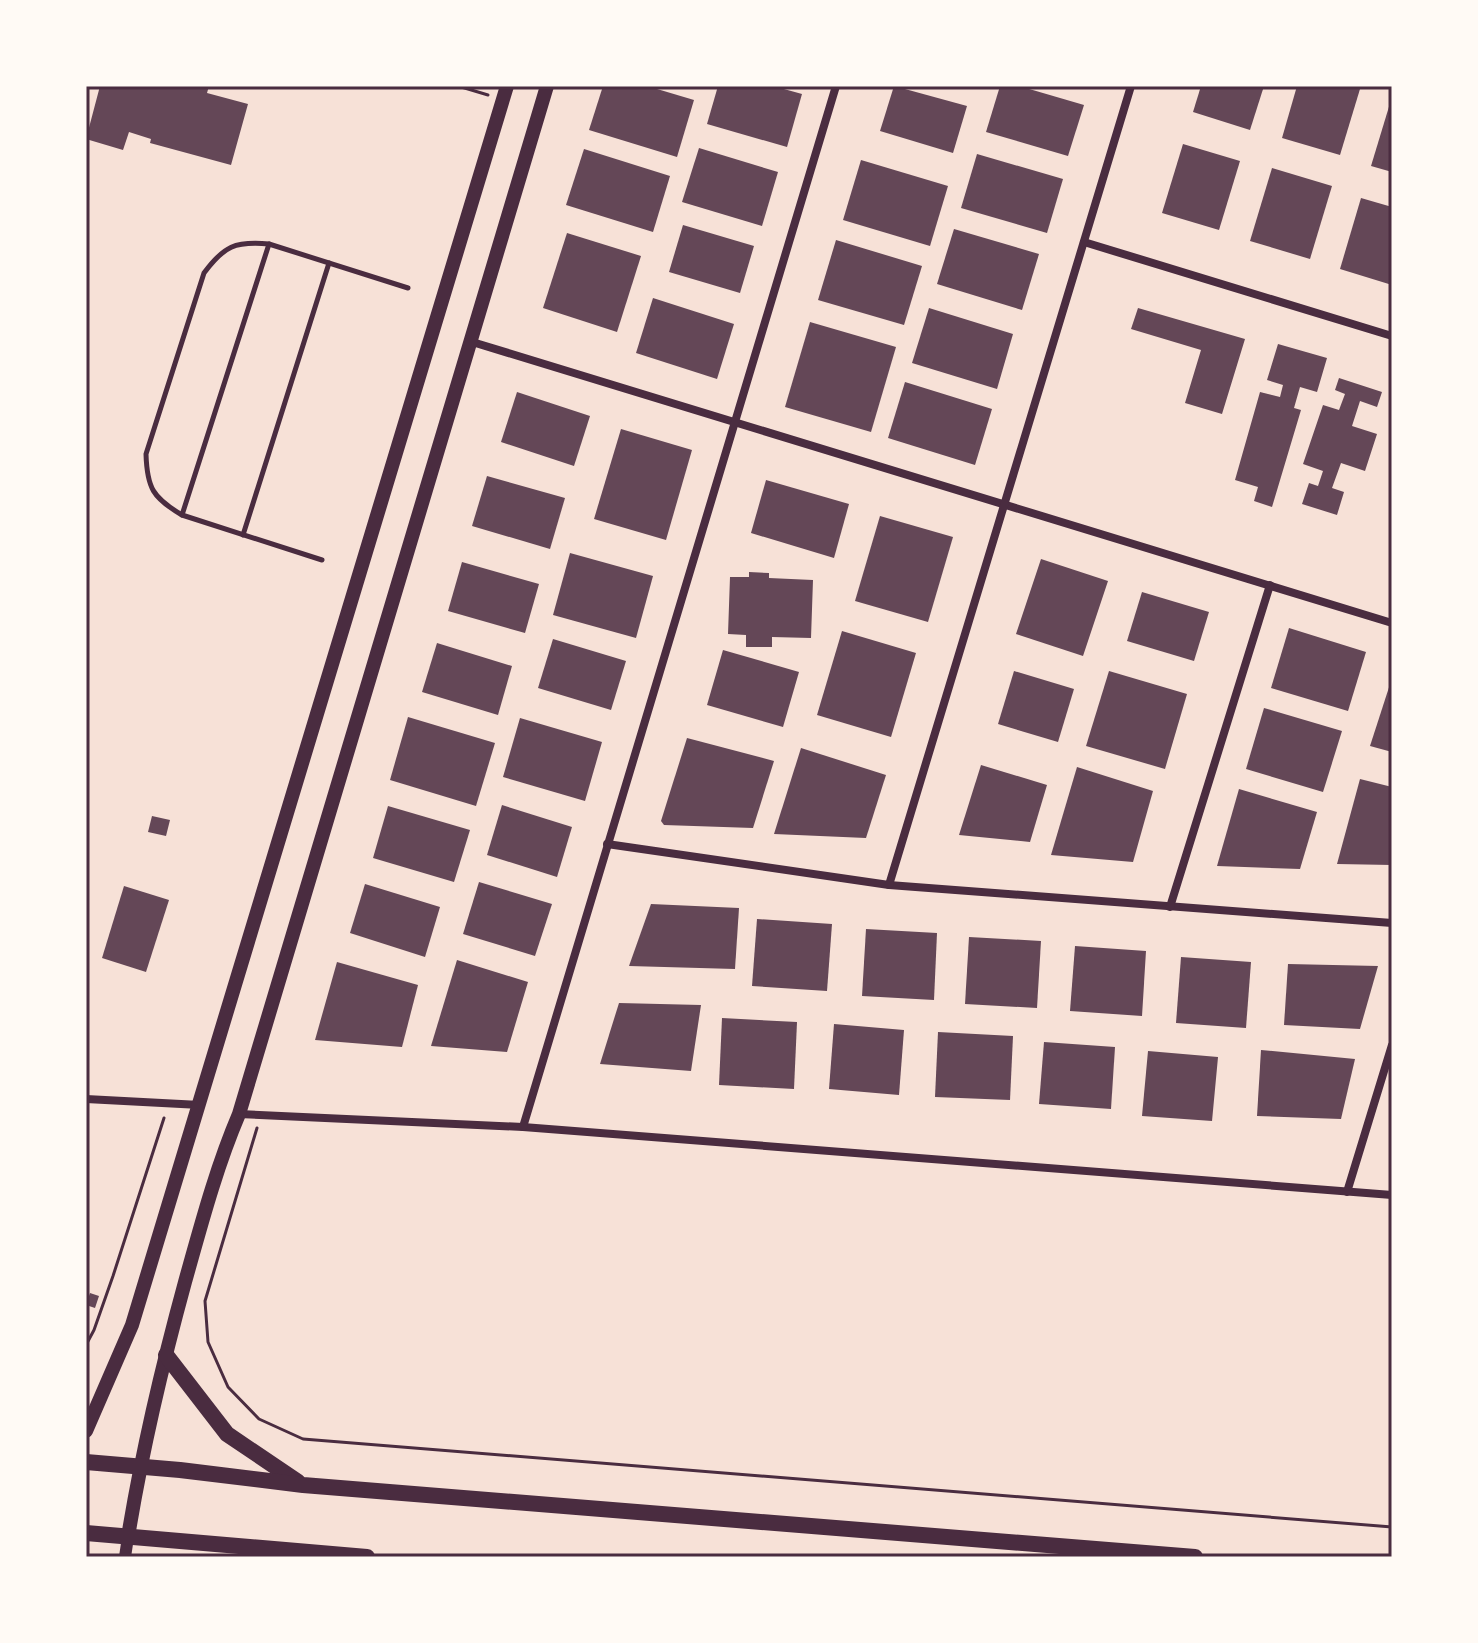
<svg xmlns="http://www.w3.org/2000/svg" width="1478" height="1643" font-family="Karla,sans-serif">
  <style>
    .building { fill: #644757 }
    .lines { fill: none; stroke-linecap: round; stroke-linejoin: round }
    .path { stroke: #4a2c40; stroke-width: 3 }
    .service { stroke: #4a2c40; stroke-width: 5 }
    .minor { stroke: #4a2c40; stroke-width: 8 }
    .tertiary { stroke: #4a2c40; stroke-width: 12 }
    .primary { stroke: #4a2c40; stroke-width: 14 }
    .trunk { stroke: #4a2c40; stroke-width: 16 }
    .neatline { fill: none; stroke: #4a2c40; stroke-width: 3 }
  </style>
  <rect width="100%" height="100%" fill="#f7e1d7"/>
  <!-- building -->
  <g class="building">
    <path d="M 100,86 L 209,86 L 207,93 L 248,104 L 231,165 L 150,143 L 151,139 L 129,132 L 123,150 L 86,139 Z"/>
    <path d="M 603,86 L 647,86 L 694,100 L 677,157 L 589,130 Z"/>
    <path d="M 718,86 L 773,86 L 802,94 L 787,147 L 707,124 Z"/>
    <path d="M 894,86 L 967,106 L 953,153 L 880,131 Z"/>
    <path d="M 1000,86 L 1019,86 L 1084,105 L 1068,156 L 986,132 Z"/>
    <path d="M 1201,86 L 1264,86 L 1250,130 L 1193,112 Z"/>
    <path d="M 1297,86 L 1351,86 L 1360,89 L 1340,155 L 1282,138 Z"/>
    <path d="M 1391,100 L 1392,100 L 1392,172 L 1371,166 Z"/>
    <path d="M 1183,144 L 1240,161 L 1219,230 L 1162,213 Z"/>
    <path d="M 699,148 L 778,172 L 762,226 L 682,202 Z"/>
    <path d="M 584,149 L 670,176 L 653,232 L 566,205 Z"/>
    <path d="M 977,154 L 1063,179 L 1047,233 L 961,208 Z"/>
    <path d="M 861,160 L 948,186 L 930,246 L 843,220 Z"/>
    <path d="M 1272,168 L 1332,186 L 1310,259 L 1250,241 Z"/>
    <path d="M 1361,198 L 1392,207 L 1392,285 L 1340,269 Z"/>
    <path d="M 683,225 L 754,246 L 740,293 L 669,272 Z"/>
    <path d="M 954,229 L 1039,254 L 1022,310 L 937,284 Z"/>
    <path d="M 567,233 L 641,256 L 617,332 L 543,308 Z"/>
    <path d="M 836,240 L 922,266 L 904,325 L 818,300 Z"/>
    <path d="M 653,298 L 734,324 L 717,379 L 636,353 Z"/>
    <path d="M 929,308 L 1013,334 L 997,389 L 912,363 Z"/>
    <path d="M 1138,308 L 1245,339 L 1222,414 L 1185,403 L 1201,350 L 1131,329 Z"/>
    <path d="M 810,322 L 896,347 L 871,432 L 785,407 Z"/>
    <path d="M 1278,344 L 1327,358 L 1317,392 L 1300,387 L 1294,408 L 1301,410 L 1272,507 L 1254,501 L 1258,487 L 1235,480 L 1260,392 L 1280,397 L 1283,385 L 1267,380 Z"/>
    <path d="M 1339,378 L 1382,392 L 1377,407 L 1360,401 L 1352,426 L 1377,434 L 1365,471 L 1341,463 L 1332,488 L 1344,492 L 1337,515 L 1302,504 L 1309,483 L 1318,486 L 1323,471 L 1303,464 L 1323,405 L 1339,410 L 1345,394 L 1335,390 Z"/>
    <path d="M 905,382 L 992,409 L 975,465 L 888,438 Z"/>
    <path d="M 517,392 L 590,416 L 574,466 L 501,442 Z"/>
    <path d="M 621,429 L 692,450 L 666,540 L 594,519 Z"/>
    <path d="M 487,476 L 565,498 L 550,549 L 472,526 Z"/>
    <path d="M 766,480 L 849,504 L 834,558 L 751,533 Z"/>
    <path d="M 880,516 L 953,537 L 928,622 L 855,601 Z"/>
    <path d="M 570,553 L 653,576 L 636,638 L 553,615 Z"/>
    <path d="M 1041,559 L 1108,581 L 1083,656 L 1016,634 Z"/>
    <path d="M 462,562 L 539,584 L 525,633 L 448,611 Z"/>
    <path d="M 749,572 L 769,573 L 769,578 L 813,580 L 811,638 L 772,637 L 772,647 L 746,647 L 746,635 L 728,634 L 730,577 L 749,577 Z"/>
    <path d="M 1142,592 L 1209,612 L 1194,661 L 1127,641 Z"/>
    <path d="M 1289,628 L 1366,652 L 1348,711 L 1271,688 Z"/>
    <path d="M 842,631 L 916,653 L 891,737 L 817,715 Z"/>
    <path d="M 553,639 L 626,661 L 611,710 L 538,688 Z"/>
    <path d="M 437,643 L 512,666 L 498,715 L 422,692 Z"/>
    <path d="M 723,650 L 799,672 L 783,727 L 707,705 Z"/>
    <path d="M 1014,671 L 1074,689 L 1058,742 L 998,724 Z"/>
    <path d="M 1109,671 L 1187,694 L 1165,769 L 1086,746 Z"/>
    <path d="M 1392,678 L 1392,752 L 1370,746 Z"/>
    <path d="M 1264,708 L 1342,731 L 1323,792 L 1246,769 Z"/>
    <path d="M 408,717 L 495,743 L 476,806 L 390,780 Z"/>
    <path d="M 520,718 L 602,742 L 585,801 L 503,777 Z"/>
    <path d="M 687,738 L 774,761 L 753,828 L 664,825 L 661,821 Z"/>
    <path d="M 801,748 L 886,775 L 866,838 L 774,834 Z"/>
    <path d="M 981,765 L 1047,785 L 1030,842 L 959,835 Z"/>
    <path d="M 1077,767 L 1153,791 L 1133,862 L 1051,855 Z"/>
    <path d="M 1360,779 L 1392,787 L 1392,865 L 1337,864 Z"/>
    <path d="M 1239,789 L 1317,812 L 1300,869 L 1217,866 Z"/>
    <path d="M 502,805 L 572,827 L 557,877 L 487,855 Z"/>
    <path d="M 388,806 L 470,830 L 454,882 L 373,858 Z"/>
    <path d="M 152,816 L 170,820 L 166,836 L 148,832 Z"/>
    <path d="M 479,882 L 552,904 L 535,956 L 463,934 Z"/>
    <path d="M 365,884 L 440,907 L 425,957 L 350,933 Z"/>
    <path d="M 124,886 L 169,900 L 146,972 L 102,958 Z"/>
    <path d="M 651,904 L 739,908 L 735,969 L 629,966 Z"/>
    <path d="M 757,919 L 832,924 L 827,991 L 752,986 Z"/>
    <path d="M 866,929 L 937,933 L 934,1000 L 862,996 Z"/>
    <path d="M 969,937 L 1041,941 L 1037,1008 L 965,1004 Z"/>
    <path d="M 1075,946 L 1146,951 L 1142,1016 L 1070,1011 Z"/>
    <path d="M 1181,957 L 1251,962 L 1246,1028 L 1176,1023 Z"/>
    <path d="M 457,960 L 528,982 L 507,1052 L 431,1046 Z"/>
    <path d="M 337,962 L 418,985 L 402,1047 L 315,1040 Z"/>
    <path d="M 1288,964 L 1378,966 L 1360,1029 L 1284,1025 Z"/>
    <path d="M 619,1003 L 701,1005 L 691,1071 L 600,1064 Z"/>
    <path d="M 722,1018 L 797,1022 L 794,1089 L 719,1085 Z"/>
    <path d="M 834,1024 L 904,1030 L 899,1095 L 829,1089 Z"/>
    <path d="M 938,1032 L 1013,1036 L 1010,1100 L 935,1097 Z"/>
    <path d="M 1044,1042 L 1115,1047 L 1111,1109 L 1039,1104 Z"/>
    <path d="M 1261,1050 L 1355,1059 L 1341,1119 L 1257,1116 Z"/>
    <path d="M 1148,1051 L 1218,1057 L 1212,1121 L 1142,1116 Z"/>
    <path d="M 90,1293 L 99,1296 L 95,1308 L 86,1305 Z"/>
  </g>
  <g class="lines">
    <!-- path -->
    <g class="path">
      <path d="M 458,86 L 488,95"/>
      <path d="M 257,1128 L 205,1301 L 208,1342 L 228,1387 L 259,1419 L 303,1439 L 1392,1527"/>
      <path d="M 86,1345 L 94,1330 L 113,1276 L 164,1118"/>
    </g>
    <!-- service -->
    <g class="service">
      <path d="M 182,515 L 269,244"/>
      <path d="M 243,535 L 329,263"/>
      <path d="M 322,560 L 182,515 C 153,498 147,488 146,454 L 204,273 C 224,246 235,241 269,244 L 408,288"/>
    </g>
    <!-- minor -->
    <g class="minor">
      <path d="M 1084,242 L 1392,336"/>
      <path d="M 469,341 L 1392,623"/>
      <path d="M 607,844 L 889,885 L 1392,923"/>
      <path d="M 889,885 L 1131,86"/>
      <path d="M 1170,907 L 1270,585"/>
      <path d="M 86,1099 L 200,1105"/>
      <path d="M 239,1114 L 523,1127 L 1392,1195"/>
      <path d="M 523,1127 L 836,86"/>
      <path d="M 1347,1192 L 1392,1045"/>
    </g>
    <!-- tertiary -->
    <path class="tertiary" d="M 125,1557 L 128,1537"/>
    <!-- primary -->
    <g class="primary">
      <path d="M 86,1431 L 132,1325 L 507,86"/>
      <path d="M 128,1537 C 142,1451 162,1366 185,1282 C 201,1225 216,1168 239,1114 L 547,86"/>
    </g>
    <!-- trunk -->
    <g class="trunk">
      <path d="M 166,1355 L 227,1434 L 298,1482"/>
      <path d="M 86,1462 L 180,1470 L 303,1485 L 1195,1557"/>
      <path d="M 86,1533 L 367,1557"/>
    </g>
  </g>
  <!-- border -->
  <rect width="1478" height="1643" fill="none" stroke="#fffaf5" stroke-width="176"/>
  <rect x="88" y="88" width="1302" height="1467" class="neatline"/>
</svg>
